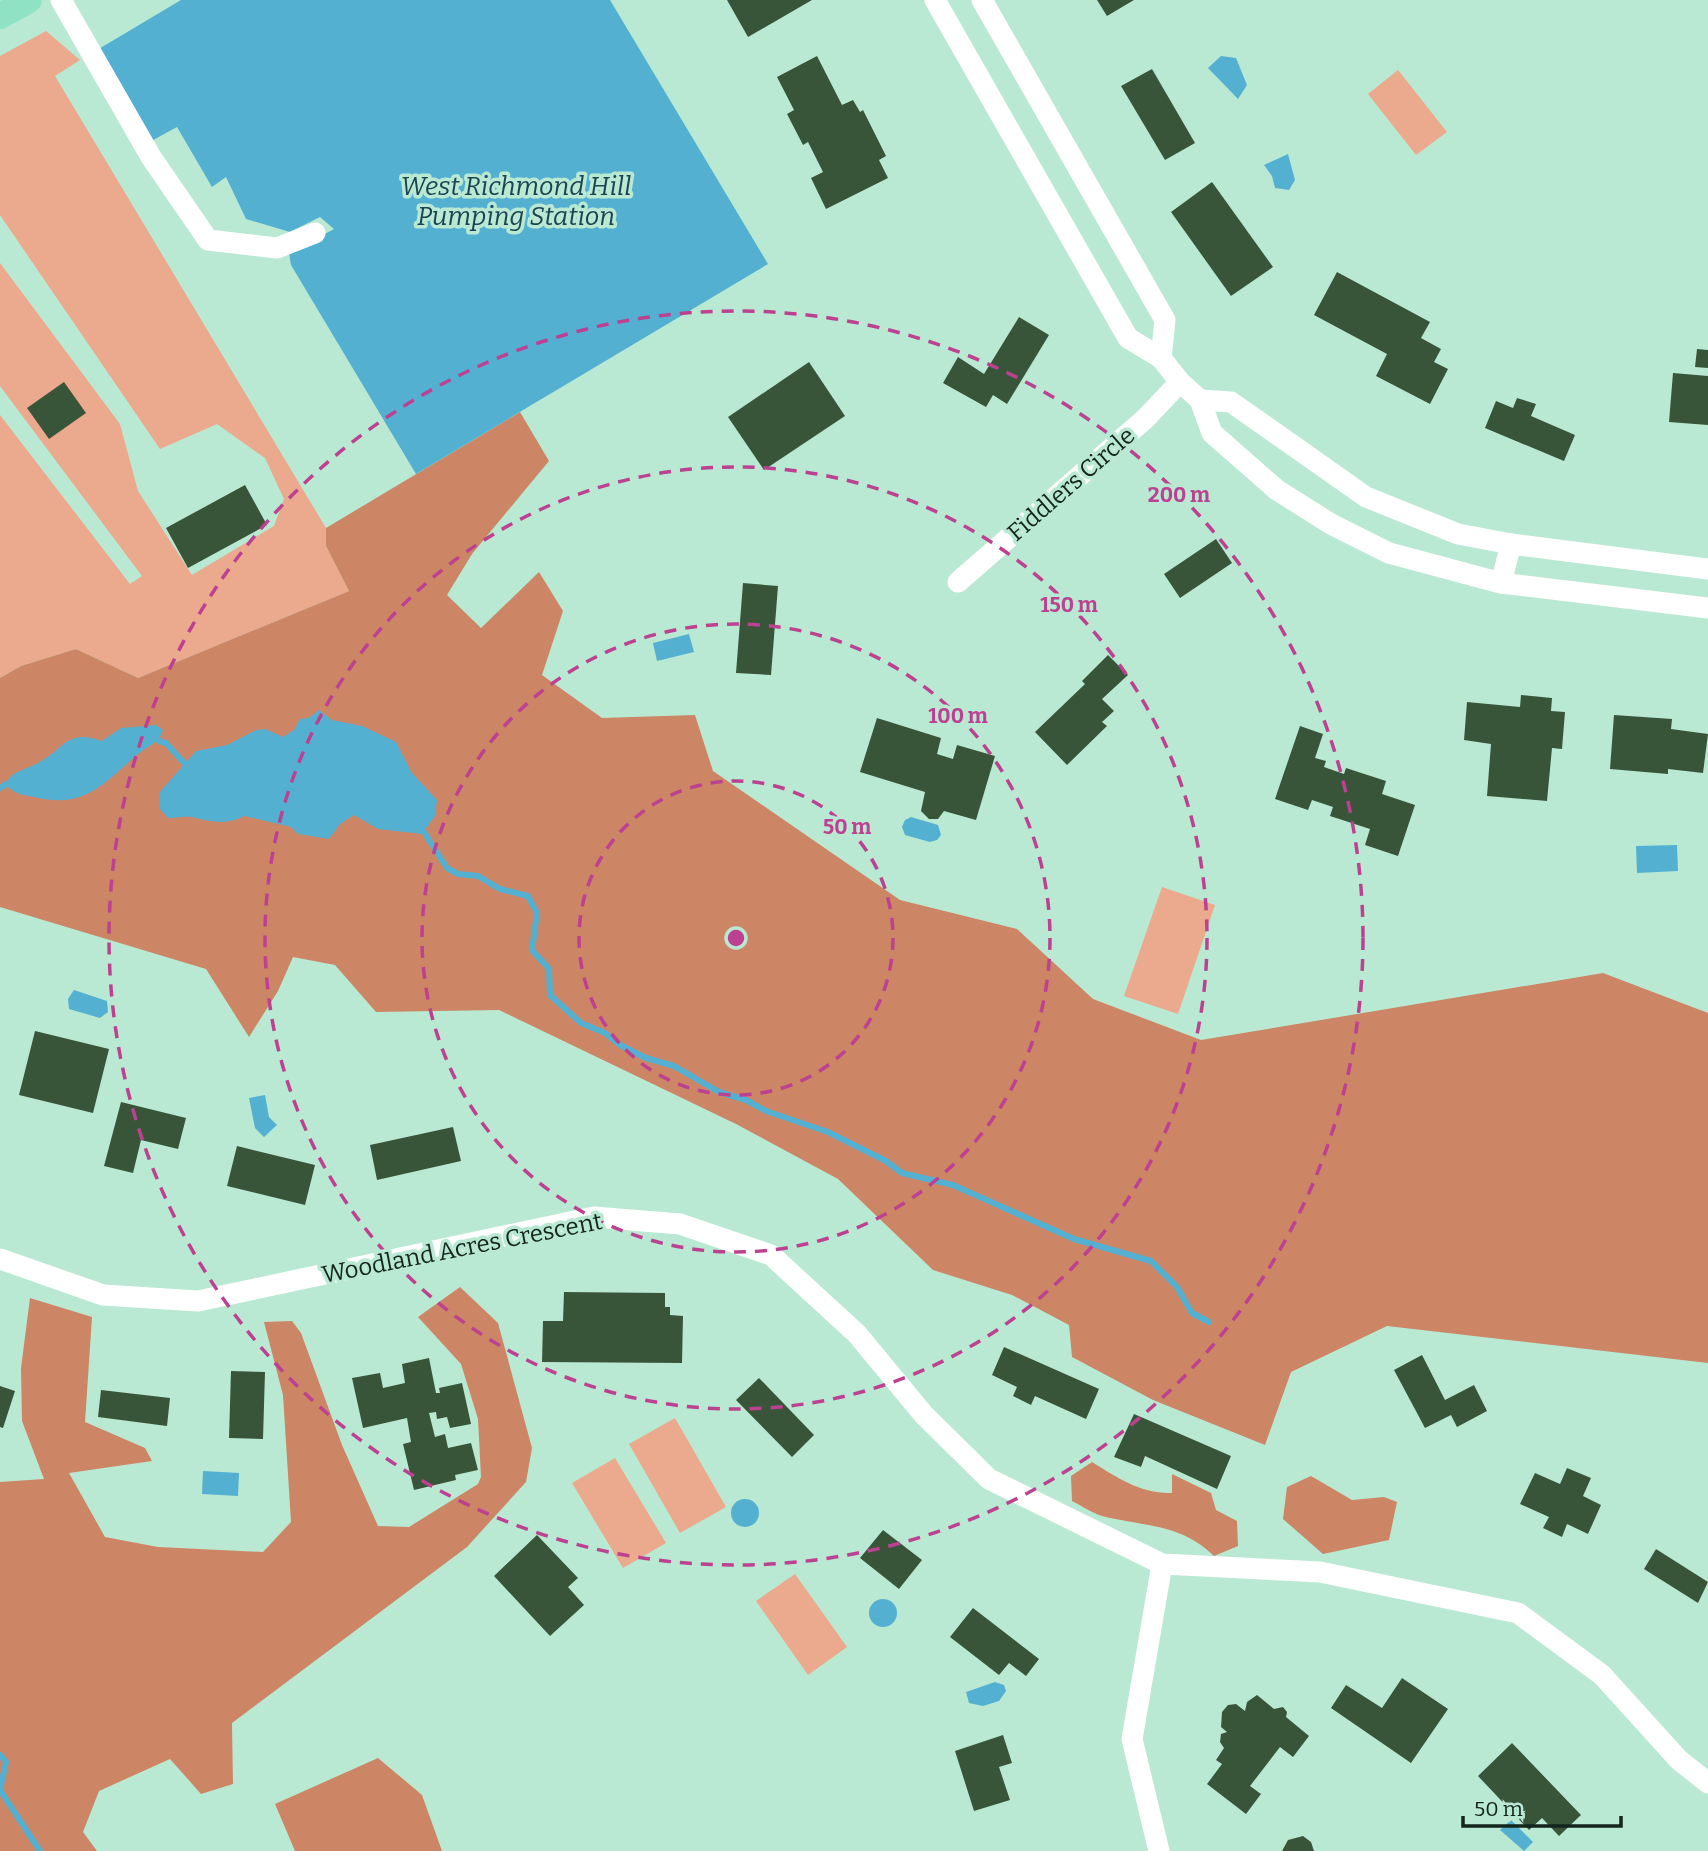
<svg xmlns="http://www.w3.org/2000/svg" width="1708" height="1851" font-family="Bitter,serif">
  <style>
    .green { fill: #eba98d }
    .forest { fill: #cc8565 }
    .water { fill: #54b0d1 }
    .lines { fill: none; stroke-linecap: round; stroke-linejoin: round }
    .stream { stroke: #54b0d1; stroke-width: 6 }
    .building { fill: #395539 }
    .minor { stroke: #fff; stroke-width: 21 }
    .major { stroke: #8fe2c3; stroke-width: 26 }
    .ring { fill: none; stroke: #bd4191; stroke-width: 3.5; stroke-dasharray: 12 9 }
    .labels { text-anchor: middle; stroke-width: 7; stroke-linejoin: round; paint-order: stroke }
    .street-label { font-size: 24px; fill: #13251d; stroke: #bae9d3 }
    .water-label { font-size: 26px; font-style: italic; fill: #1b4453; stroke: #bae9d3 }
    .centre { fill: #bd4191; stroke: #bae9d3; stroke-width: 3.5 }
    .ring-label { font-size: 21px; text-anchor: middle; font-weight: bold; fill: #bd4191; stroke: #bae9d3; stroke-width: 7; stroke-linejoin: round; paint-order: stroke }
  </style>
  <rect width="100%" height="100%" fill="#bae9d3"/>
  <!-- green -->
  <g class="green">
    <path d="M 46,31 L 80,60 L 55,76 L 326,528 L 326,546 L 349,591 L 138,678 L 76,649 L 21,666 L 0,678 L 0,415 L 130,584 L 142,576 L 0,386 L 0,263 L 120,424 L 138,491 L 192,575 L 274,526 L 284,499 L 265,458 L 217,424 L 160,449 L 0,215 L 0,56 Z"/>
    <path d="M 1398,70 L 1447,132 L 1416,155 L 1368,94 Z"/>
    <path d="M 1162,887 L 1215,905 L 1178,1014 L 1124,996 Z"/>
    <path d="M 675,1418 L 726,1507 L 680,1533 L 629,1444 Z"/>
    <path d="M 615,1458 L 666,1543 L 623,1568 L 572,1483 Z"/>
    <path d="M 795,1574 L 847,1647 L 808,1675 L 756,1601 Z"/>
  </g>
  <!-- forest -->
  <g class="forest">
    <path d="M 520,412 L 549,461 L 472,554 L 447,595 L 481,628 L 539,572 L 563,611 L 542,675 L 602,718 L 695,715 L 713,771 L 900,900 L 1017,929 L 1093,999 L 1201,1040 L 1603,973 L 1708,1013 L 1708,1363 L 1387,1326 L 1291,1372 L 1265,1445 L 1153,1400 L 1072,1357 L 1069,1325 L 1012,1295 L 933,1270 L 838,1179 L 736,1124 L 499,1010 L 376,1012 L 335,965 L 293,957 L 278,991 L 249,1037 L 206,969 L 0,907 L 0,678 L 21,666 L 76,649 L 138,678 L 349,591 L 326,546 L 326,528 Z"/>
    <path d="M 460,1287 L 498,1323 L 532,1448 L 526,1482 L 467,1547 L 232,1723 L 233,1784 L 201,1794 L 170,1759 L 99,1791 L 83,1832 L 97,1851 L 0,1851 L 0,1482 L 44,1479 L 22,1421 L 21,1368 L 30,1298 L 92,1317 L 85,1422 L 145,1448 L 152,1461 L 69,1473 L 105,1537 L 158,1547 L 263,1552 L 291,1522 L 283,1395 L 264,1322 L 292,1321 L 301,1333 L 342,1445 L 378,1526 L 409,1527 L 478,1484 L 481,1477 L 478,1419 L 461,1364 L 418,1317 Z"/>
    <path d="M 1092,1462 C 1118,1478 1141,1494 1172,1493 L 1172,1474 L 1211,1493 L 1216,1510 L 1237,1521 L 1238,1546 L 1214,1556 C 1180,1523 1145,1527 1102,1516 C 1092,1513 1082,1506 1072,1501 L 1071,1476 Z"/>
    <path d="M 1311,1476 L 1352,1500 L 1384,1497 L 1397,1502 L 1389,1540 L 1323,1554 L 1283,1519 L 1287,1487 Z"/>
    <path d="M 378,1758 L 422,1795 L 442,1851 L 295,1851 L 275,1804 Z"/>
  </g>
  <!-- water -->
  <g class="water">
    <path d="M 181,0 L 610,0 L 768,264 L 416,474 L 291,265 L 289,253 L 334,229 L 320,217 L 290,232 L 246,219 L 226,177 L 212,187 L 177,127 L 144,145 L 92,53 Z"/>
    <path d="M 1221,56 L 1236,58 L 1247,85 L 1238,99 L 1208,68 Z"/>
    <path d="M 1288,154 L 1295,180 L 1289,190 L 1275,188 L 1272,176 L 1264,165 Z"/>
    <path d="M 689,634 L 694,652 L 657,661 L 653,643 Z"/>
    <path d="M 319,710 L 332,720 L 362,726 L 396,742 L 412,773 L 437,800 L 435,816 L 422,834 L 378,829 L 354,815 L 340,824 L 329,839 L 298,834 L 291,827 L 244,816 C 228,825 212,822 196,818 C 188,815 176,818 168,818 L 159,808 L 159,793 L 196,751 L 227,745 L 256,730 L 265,729 L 283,737 L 294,730 L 300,719 L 309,718 Z"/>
    <path d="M 156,725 L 163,730 C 159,744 147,746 137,755 C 102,785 85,809 34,797 C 24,795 12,794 6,784 C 12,770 26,770 38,763 C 64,749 67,728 102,741 L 121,728 Z"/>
    <path d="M 911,817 L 938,825 L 941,835 L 937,840 L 930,842 L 905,835 L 902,827 L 905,820 Z"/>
    <path d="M 1677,845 L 1678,871 L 1637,873 L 1636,846 Z"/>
    <path d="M 74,990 L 107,1001 L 108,1012 L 100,1018 L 69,1009 L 68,999 Z"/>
    <path d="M 265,1095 L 269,1117 L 277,1125 L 264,1137 L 255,1128 L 249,1098 Z"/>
    <path d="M 203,1471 L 239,1473 L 238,1496 L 202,1494 Z"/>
    <circle cx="745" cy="1513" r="14"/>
    <circle cx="883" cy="1613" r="14"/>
    <path d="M 995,1682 L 1004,1685 L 1006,1691 L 999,1701 L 983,1706 L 969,1703 L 966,1692 Z"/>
    <path d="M 1511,1820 L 1533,1842 L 1524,1851 L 1500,1830 Z"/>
  </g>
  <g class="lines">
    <!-- stream -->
    <g class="stream">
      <path d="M 159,741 L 166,743 L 186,765"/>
      <path d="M 0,788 L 6,784"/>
      <path d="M 424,832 L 447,868 L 458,874 L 478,876 L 500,889 L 528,896 L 537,913 L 532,950 L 549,969 L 550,995 L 581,1023 L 605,1033 L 620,1045 L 646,1058 L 674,1066 L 719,1092 L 746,1100 L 766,1111 L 828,1132 L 886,1161 L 902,1173 L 953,1185 L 1074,1239 L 1151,1261 L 1177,1287 L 1192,1313 L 1209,1322"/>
      <path d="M 0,1755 L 6,1762 L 0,1790 L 40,1851"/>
    </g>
  </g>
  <!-- building -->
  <g class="building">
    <path d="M 727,0 L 812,0 L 748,37 Z"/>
    <path d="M 1097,0 L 1134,0 L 1107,16 Z"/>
    <path d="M 817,56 L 842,105 L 853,100 L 860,112 L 863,110 L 886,156 L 879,160 L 888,178 L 826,209 L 811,178 L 823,172 L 808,142 L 803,145 L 787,114 L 794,110 L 777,77 Z"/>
    <path d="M 1152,69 L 1195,143 L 1165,160 L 1121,86 Z"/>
    <path d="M 1212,182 L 1273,267 L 1231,296 L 1171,212 Z"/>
    <path d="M 1337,272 L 1430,322 L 1421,338 L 1441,349 L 1434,362 L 1448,369 L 1430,404 L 1376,376 L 1387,354 L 1314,315 Z"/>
    <path d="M 1019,317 L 1049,335 L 1007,404 L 993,395 L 986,407 L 943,383 L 958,357 L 984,374 Z"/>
    <path d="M 1697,349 L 1708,350 L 1708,368 L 1695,367 Z"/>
    <path d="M 809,362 L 845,416 L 764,470 L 728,417 Z"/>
    <path d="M 1673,373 L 1708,376 L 1708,425 L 1669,422 Z"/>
    <path d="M 64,382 L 86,413 L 49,439 L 27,408 Z"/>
    <path d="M 1517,398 L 1536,404 L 1531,416 L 1575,435 L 1564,461 L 1485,428 L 1496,401 L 1513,408 Z"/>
    <path d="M 245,485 L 267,525 L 188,568 L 166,528 Z"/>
    <path d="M 1216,539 L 1232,563 L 1180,598 L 1164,574 Z"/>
    <path d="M 743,583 L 778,586 L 771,675 L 736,673 Z"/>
    <path d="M 1108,655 L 1128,675 L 1102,699 L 1114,711 L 1102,722 L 1107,726 L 1067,765 L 1035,732 L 1085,684 L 1082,681 Z"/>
    <path d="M 1521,695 L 1552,698 L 1551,711 L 1565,712 L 1562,749 L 1552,748 L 1547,801 L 1487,796 L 1491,744 L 1464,740 L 1467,702 L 1520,707 Z"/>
    <path d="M 1614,715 L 1672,719 L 1671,729 L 1708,734 L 1703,773 L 1668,769 L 1668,774 L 1610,769 Z"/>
    <path d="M 877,718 L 941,738 L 937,754 L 953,759 L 957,745 L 995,756 L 976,820 L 944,811 L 938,819 L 929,819 L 921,811 L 925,792 L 860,772 Z"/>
    <path d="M 1300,726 L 1323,734 L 1315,758 L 1326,761 L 1324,767 L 1344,774 L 1346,768 L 1386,781 L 1382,794 L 1415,805 L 1398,856 L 1365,845 L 1370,829 L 1330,816 L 1333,807 L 1312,800 L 1308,810 L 1275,799 Z"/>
    <path d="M 35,1031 L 109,1049 L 93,1113 L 19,1095 Z"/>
    <path d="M 121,1102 L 186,1118 L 178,1149 L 141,1140 L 133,1173 L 104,1166 Z"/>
    <path d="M 453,1127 L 461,1161 L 377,1180 L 370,1145 Z"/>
    <path d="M 237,1146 L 315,1165 L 305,1205 L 227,1186 Z"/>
    <path d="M 564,1292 L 665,1293 L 665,1307 L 670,1307 L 670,1315 L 683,1316 L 682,1363 L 542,1362 L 543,1321 L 563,1321 Z"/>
    <path d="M 1004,1347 L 1099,1389 L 1086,1419 L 1035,1396 L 1031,1405 L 1013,1396 L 1017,1387 L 992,1375 Z"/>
    <path d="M 1422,1355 L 1445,1400 L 1474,1385 L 1487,1411 L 1457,1427 L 1451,1415 L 1425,1428 L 1394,1370 Z"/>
    <path d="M 429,1358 L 436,1393 L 440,1393 L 439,1388 L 462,1383 L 471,1424 L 450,1428 L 447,1417 L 437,1419 L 436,1412 L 429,1413 L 435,1437 L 445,1434 L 448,1448 L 471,1443 L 478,1470 L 455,1475 L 456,1480 L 414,1490 L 403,1444 L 411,1442 L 407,1418 L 363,1428 L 352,1378 L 380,1373 L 383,1388 L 405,1383 L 402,1364 Z"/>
    <path d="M 231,1371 L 265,1372 L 263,1439 L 229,1438 Z"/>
    <path d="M 759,1378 L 814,1435 L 792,1457 L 736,1400 Z"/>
    <path d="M 0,1386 L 15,1391 L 3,1428 L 0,1427 Z"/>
    <path d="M 101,1390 L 170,1398 L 167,1426 L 98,1417 Z"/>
    <path d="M 1134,1414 L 1231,1456 L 1217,1489 L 1145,1456 L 1141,1467 L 1114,1457 Z"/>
    <path d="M 1567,1468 L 1591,1478 L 1583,1496 L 1601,1505 L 1588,1534 L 1567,1524 L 1562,1537 L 1543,1528 L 1549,1517 L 1520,1504 L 1535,1473 L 1560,1484 Z"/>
    <path d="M 883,1530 L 922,1560 L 899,1589 L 860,1558 Z"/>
    <path d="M 537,1535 L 578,1578 L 568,1587 L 584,1605 L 550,1636 L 494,1576 Z"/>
    <path d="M 1656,1549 L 1708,1582 L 1698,1603 L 1644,1569 Z"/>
    <path d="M 973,1608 L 1039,1659 L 1026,1676 L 1009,1663 L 999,1675 L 950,1637 Z"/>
    <path d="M 1402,1678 L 1448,1709 L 1411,1763 L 1331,1708 L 1346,1685 L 1382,1708 Z"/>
    <path d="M 1257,1695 L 1274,1709 L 1283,1707 L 1287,1712 L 1286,1717 L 1309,1736 L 1293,1757 L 1280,1747 L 1250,1786 L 1261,1794 L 1246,1814 L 1207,1784 L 1222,1764 L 1216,1760 L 1224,1748 L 1220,1742 L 1221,1734 L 1227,1732 L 1221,1727 L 1222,1712 L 1228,1705 L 1236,1704 L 1245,1711 L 1247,1702 Z"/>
    <path d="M 1003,1735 L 1012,1763 L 999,1767 L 1010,1800 L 974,1811 L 955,1751 Z"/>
    <path d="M 1512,1743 L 1581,1815 L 1559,1836 L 1542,1818 L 1529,1830 L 1478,1776 Z"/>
    <path d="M 1303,1836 L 1311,1842 L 1314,1851 L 1282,1851 L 1288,1840 Z"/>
  </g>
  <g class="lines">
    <!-- minor -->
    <g class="minor">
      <path d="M 61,0 L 151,157 L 208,240 L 277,248 L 315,233"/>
      <path d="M 935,0 L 1128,338 L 1161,358 L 1180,382 L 1200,400 L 1212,433 L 1277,490 L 1331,524 L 1389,553 L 1501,583 L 1708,608"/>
      <path d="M 982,0 L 1165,320 L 1161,358"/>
      <path d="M 1200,400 L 1231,402 L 1366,497 L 1458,534 L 1511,544 L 1708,569"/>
      <path d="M 958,582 L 1146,418 L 1180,382"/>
      <path d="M 1501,583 L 1511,544"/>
      <path d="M 0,1259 L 103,1295 L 198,1301 L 594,1217 L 680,1224 L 771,1255 L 857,1334 L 924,1415 L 989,1479 L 1162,1564 L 1320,1572 L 1518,1613 L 1602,1675 L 1679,1760 L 1708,1783"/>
      <path d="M 1159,1851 L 1132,1739 L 1162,1564"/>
    </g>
    <!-- major -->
    <path class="major" d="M 0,16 L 29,0"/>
  </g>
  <!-- distance rings -->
  <g class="ring">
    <circle cx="736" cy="938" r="157"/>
    <circle cx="736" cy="938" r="314"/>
    <circle cx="736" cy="938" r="471"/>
    <circle cx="736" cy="938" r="627"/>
  </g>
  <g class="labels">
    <!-- street labels -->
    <g class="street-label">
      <text transform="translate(1071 484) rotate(-41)" y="8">Fiddlers Circle</text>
      <text transform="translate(462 1248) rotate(-11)" y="8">Woodland Acres Crescent</text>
    </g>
    <!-- water labels -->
    <g class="water-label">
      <text x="516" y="195">West Richmond Hill<tspan x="516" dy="30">Pumping Station</tspan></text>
    </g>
  </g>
  <circle cx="736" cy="938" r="10" class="centre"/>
  <g class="ring-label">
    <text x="1179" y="502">200 m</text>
    <text x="1069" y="612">150 m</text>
    <text x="958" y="723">100 m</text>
    <text x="847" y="834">50 m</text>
  </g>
  <!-- scale -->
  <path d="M1463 1816v10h158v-10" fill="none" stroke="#13251d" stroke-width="3.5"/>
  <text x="1474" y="1816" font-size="21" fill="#13251d" stroke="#bae9d3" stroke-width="5" paint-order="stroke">50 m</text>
</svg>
